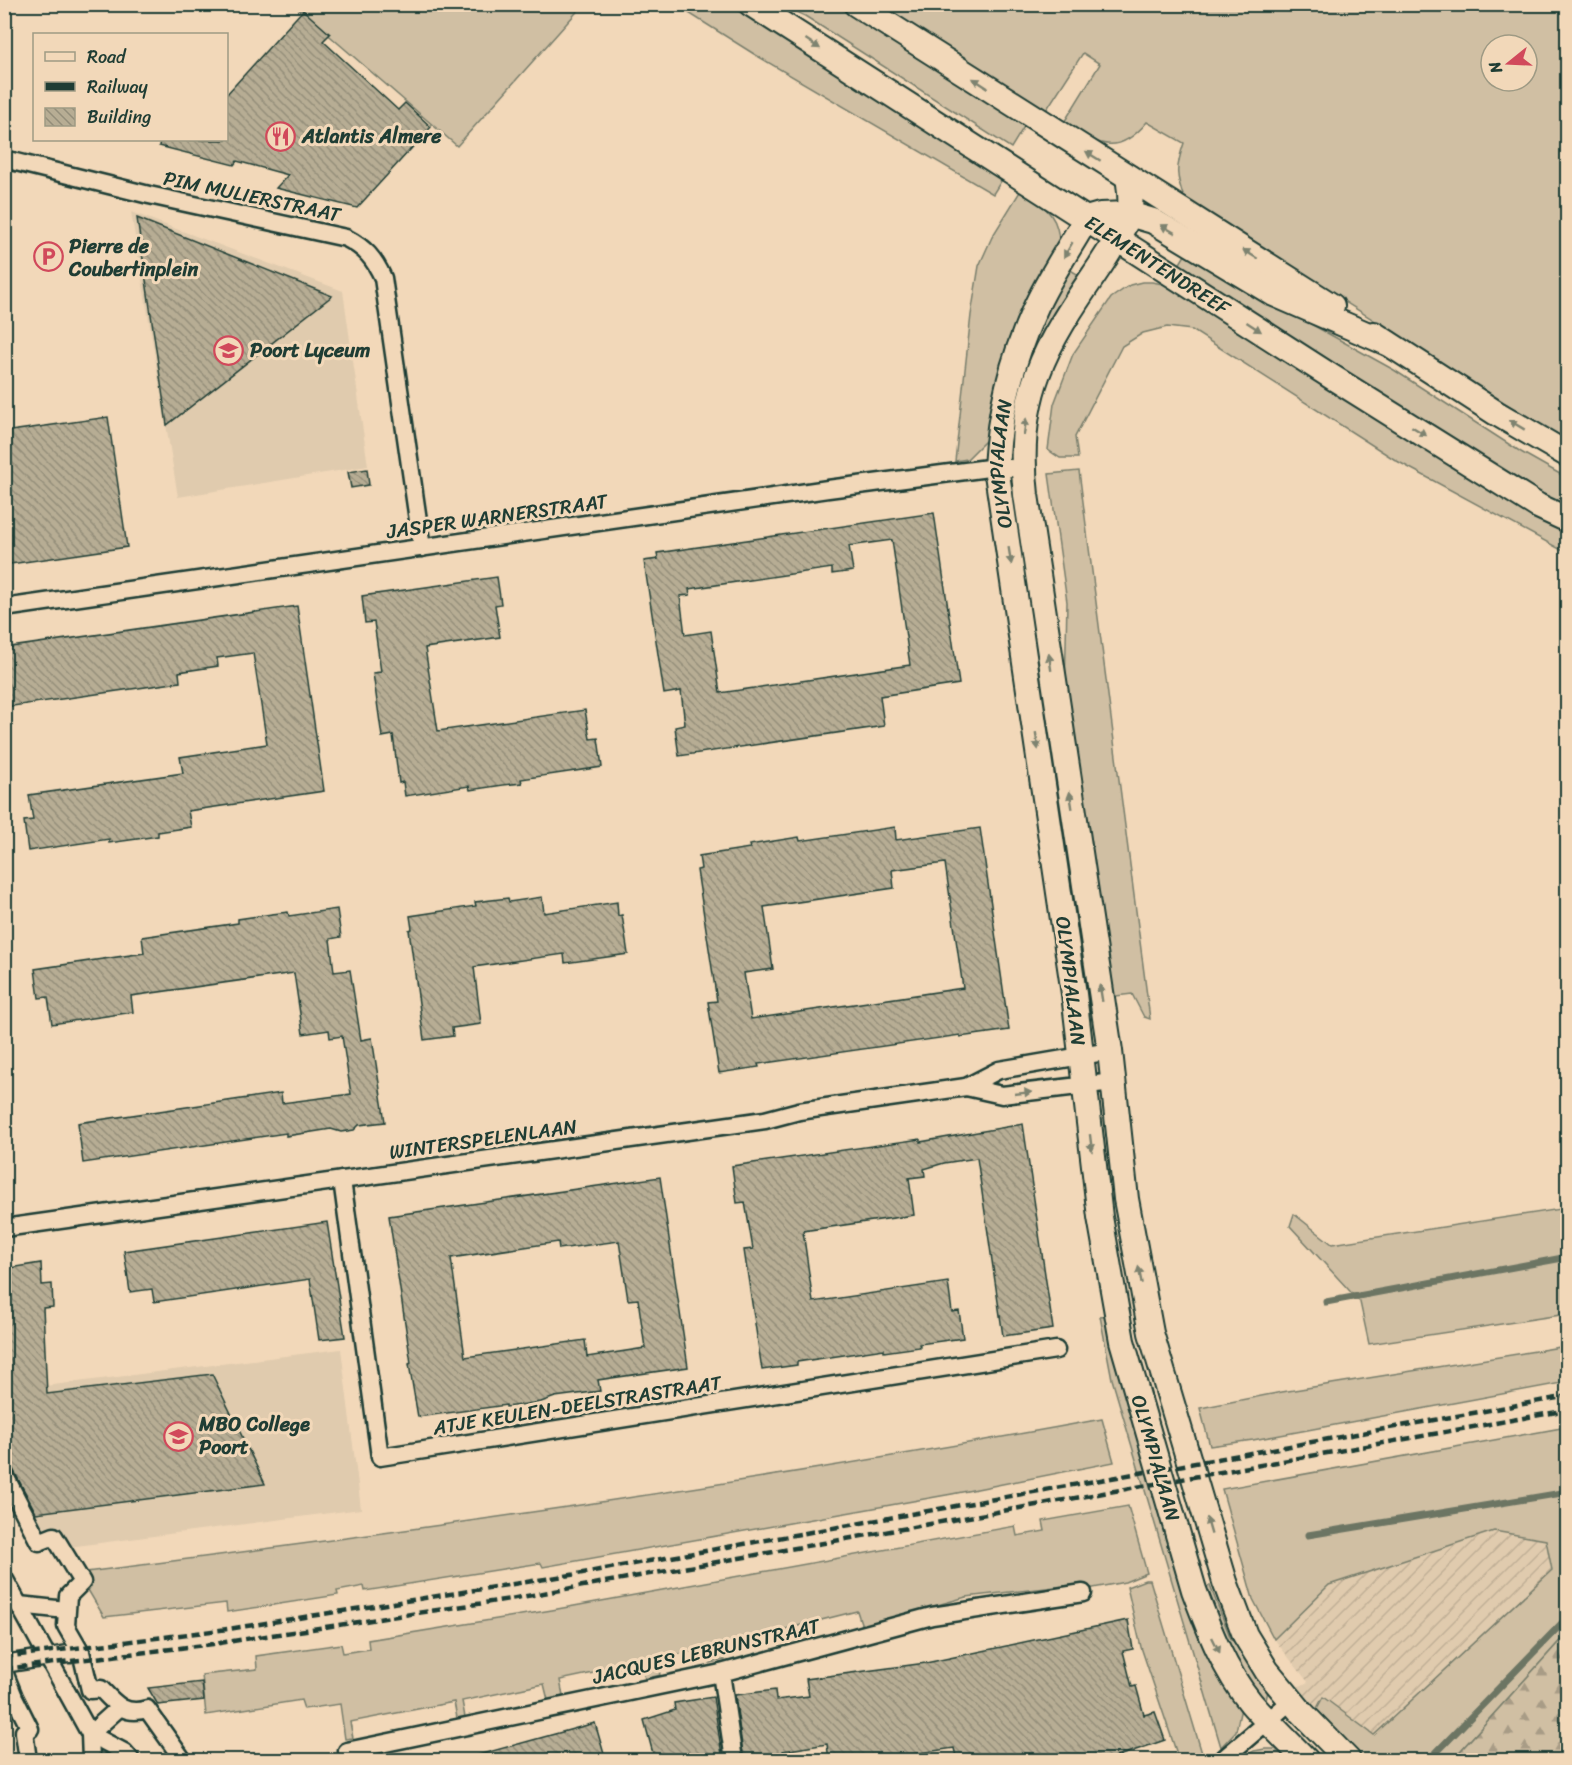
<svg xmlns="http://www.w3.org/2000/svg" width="1572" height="1765" font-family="Sriracha,sans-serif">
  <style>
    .built { fill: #e0cbae }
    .industrial { fill: url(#industrial-furrows) }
    .grass { fill: #d0bfa3; stroke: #787e6c; stroke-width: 1.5; fill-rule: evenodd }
    .forest { fill: url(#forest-firs); stroke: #787e6c; stroke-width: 1.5 }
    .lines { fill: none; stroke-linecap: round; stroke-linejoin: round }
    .stream { stroke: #6c7564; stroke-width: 7 }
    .building { fill: url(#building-back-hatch); stroke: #1f3d34; stroke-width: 1.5; fill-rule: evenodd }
    .street-casing { stroke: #1f3d34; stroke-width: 21 }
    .secondary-casing { stroke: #1f3d34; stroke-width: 28 }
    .street { stroke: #f2d8b9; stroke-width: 16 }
    .secondary { stroke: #f2d8b9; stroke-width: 24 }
    .rail { stroke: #1f3d34; stroke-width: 4.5; stroke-dasharray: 9 4.5; stroke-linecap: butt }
    .oneway { fill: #7e8370 }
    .labels { text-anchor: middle; stroke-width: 6; stroke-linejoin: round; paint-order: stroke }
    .poi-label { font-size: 20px; font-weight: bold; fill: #1f3d34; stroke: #f2d8b9; text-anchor: start }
    .street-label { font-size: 20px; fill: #1f3d34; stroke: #f2d8b9 }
  </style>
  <defs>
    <pattern id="industrial-furrows" width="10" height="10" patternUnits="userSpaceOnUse" patternTransform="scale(1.5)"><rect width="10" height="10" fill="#e0cbae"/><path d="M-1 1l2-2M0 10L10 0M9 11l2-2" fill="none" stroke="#c0af96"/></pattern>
    <pattern id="forest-firs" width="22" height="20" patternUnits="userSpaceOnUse" patternTransform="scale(1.5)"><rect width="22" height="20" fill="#d0bfa3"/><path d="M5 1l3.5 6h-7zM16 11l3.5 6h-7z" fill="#a89c86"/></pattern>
    <pattern id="building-back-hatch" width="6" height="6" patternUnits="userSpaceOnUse" patternTransform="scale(1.5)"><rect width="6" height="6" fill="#b7ad94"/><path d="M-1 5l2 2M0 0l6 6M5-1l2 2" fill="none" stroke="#948e7a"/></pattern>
  </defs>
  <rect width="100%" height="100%" fill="#f2d8b9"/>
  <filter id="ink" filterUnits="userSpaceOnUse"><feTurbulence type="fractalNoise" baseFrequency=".0167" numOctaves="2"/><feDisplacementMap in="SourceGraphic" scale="12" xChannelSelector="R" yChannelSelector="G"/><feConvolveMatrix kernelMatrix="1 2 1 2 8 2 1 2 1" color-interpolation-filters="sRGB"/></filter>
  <g filter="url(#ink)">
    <!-- built -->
    <g class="built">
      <path d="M 131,212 L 343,291 L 368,466 L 178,497 Z"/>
      <path d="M 341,1349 L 361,1509 L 38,1551 L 5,1481 L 5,1391 Z"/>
    </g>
    <!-- industrial -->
    <path class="industrial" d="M 1494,1531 L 1546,1540 L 1552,1570 L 1374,1736 L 1324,1698 L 1317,1709 L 1298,1687 L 1308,1682 L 1274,1639 L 1329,1585 Z"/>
    <!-- grass -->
    <g class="grass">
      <path d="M 294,5 L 583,5 L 457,146 Z"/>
      <path d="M 676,5 L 729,5 L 1003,178 L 993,194 L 754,54 Z"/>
      <path d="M 781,5 L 836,5 L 1025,125 L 1011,148 L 805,16 Z"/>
      <path d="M 876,5 L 1567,5 L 1567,442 L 1185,201 C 1176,176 1175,169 1184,143 L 1147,122 C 1116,159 1097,143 1063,124 L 1100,64 L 1083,53 L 1045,112 ZM 1491,45 L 1527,45 L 1527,81 L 1491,81 Z"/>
      <path d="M 1021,190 C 1047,208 1061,217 1059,251 L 990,436 L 967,459 L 955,461 L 971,315 L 979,266 L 992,237 Z"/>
      <path d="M 1188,250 L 1291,313 L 1394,370 L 1521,452 L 1567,478 L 1567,508 L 1497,467 L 1179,265 Z"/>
      <path d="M 1067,268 L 1084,278 L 1019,417 L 1010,416 L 1020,367 Z"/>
      <path d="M 1142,282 L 1152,282 L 1168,285 L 1548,523 L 1567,532 L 1567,553 L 1397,461 L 1192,330 L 1167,327 L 1143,333 L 1122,346 L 1075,437 L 1078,458 L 1060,458 L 1048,450 L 1054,404 L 1073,354 L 1111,298 L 1130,285 Z"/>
      <path d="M 1079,471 L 1150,1019 L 1144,1017 L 1132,994 L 1108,997 L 1065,690 L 1067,602 L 1049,474 Z"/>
      <path d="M 1024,520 L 1094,1000 L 1084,1001 L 1015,521 Z"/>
      <path d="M 1567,1208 L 1567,1314 L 1369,1344 L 1360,1302 L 1290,1226 L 1294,1214 L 1332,1244 Z"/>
      <path d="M 1109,1315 L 1241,1708 L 1236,1731 L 1221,1747 L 1112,1379 L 1100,1316 Z"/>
      <path d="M 1567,1346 L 1567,1382 L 1253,1440 L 1210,1446 L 1200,1408 L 1282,1392 Z"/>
      <path d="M 1102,1419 L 1114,1462 L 952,1494 L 543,1567 L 541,1563 L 365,1591 L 364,1586 L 337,1591 L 338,1595 L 227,1612 L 226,1603 L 104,1617 L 78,1573 C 420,1530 762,1482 1102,1419 Z"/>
      <path d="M 1567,1427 L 1567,1633 L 1454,1758 L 1456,1760 L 1355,1760 L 1314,1714 L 1323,1697 L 1374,1735 L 1552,1570 L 1546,1540 L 1494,1531 L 1329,1585 L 1274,1639 L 1253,1599 L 1222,1489 Z"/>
      <path d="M 1128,1506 L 1147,1573 L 1125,1582 L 1083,1590 L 1081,1584 L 966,1597 L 862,1626 L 857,1611 L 722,1645 L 725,1660 L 710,1663 L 706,1648 L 657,1659 L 660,1675 L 645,1679 L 641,1663 L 560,1680 L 563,1696 L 548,1700 L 544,1684 L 462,1701 L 465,1717 L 457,1718 L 454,1702 L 350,1722 L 353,1738 L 345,1739 L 340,1704 L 304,1709 L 301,1700 L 206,1715 L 202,1675 L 257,1669 L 256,1656 L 341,1644 L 343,1653 L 369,1649 L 368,1640 L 552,1610 L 1015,1526 L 1017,1536 L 1045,1531 L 1043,1521 Z"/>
      <path d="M 1145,1580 L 1150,1580 L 1204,1760 L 1179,1760 L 1141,1647 L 1127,1587 Z"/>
      <path d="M 1210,1586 L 1231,1639 L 1250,1656 L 1268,1690 L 1265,1706 L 1241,1679 L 1201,1589 Z"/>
      <path d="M 1265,1749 L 1277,1749 L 1277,1751 L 1285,1754 L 1293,1760 L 1238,1760 L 1254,1751 Z"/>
    </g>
    <!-- forest -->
    <path class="forest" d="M 1567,1633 L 1567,1754 L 1549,1760 L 1456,1760 L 1454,1758 Z"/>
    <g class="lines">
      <!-- stream -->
      <g class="stream">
        <path d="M 1326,1302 L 1568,1257"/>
        <path d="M 1308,1535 L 1568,1492"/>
        <path d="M 1429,1760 L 1568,1617"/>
      </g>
    </g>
    <!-- building -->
    <g class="building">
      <path d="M 303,10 L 330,34 L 323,41 L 398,110 L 405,103 L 431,127 L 357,208 L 276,188 L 288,175 L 237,161 L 234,165 L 159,146 L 160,140 L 226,140 L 226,95 Z"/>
      <path d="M 137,218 L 332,296 L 167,425 Z"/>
      <path d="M 108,417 L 127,547 L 4,565 L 4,432 Z"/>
      <path d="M 367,469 L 369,485 L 351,488 L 348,472 Z"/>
      <path d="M 934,513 L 959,684 L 880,696 L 884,726 L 679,756 L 675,727 L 685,725 L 681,691 L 664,694 L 644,561 L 658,559 L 657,553 ZM 892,540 L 910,665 L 720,693 L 711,631 L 685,635 L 680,596 L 690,595 L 689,589 L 832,568 L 832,574 L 853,571 L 849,546 Z"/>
      <path d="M 497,577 L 501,604 L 495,605 L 500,637 L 425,648 L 438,731 L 585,710 L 590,739 L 598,738 L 602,767 L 521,779 L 522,783 L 503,785 L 470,790 L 469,786 L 405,796 L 403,782 L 399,783 L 393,735 L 382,737 L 373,673 L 381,672 L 374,622 L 365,623 L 362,596 Z"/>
      <path d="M 297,606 L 324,791 L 188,811 L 191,827 L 158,832 L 158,836 L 109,843 L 109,839 L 28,851 L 24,821 L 33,820 L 29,795 L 183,773 L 180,757 L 267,744 L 253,653 L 217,658 L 218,666 L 179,672 L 180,682 L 6,707 L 4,648 Z"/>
      <path d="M 895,827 L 896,840 L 980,828 L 1009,1030 L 960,1037 L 960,1035 L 758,1064 L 759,1067 L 719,1073 L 708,1002 L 717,1001 L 697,870 L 701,869 L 699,856 L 750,848 L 749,845 L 799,837 L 800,841 ZM 945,863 L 963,988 L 751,1019 L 744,973 L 773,969 L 764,907 L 894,888 L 892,870 Z"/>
      <path d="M 542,897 L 544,913 L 617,902 L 618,916 L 622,915 L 628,954 L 565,963 L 564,954 L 474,967 L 481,1024 L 452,1028 L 453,1036 L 424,1040 L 409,930 L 412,929 L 410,916 L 476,906 L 475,902 L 508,898 L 509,902 Z"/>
      <path d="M 337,909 L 341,937 L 330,939 L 334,972 L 350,970 L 361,1040 L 372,1038 L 385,1122 L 359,1125 L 354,1130 L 341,1132 L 331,1129 L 286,1136 L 286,1133 L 83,1163 L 78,1123 L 281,1093 L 282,1103 L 351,1094 L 342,1036 L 330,1038 L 329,1030 L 303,1034 L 294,973 L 131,996 L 133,1012 L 52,1024 L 48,997 L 39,998 L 35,969 L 144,953 L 142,937 L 238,923 L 238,919 L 272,914 L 288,912 L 289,916 Z"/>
      <path d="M 1023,1124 L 1053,1329 L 1003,1336 L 977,1158 L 944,1163 L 924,1169 L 925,1176 L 909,1178 L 914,1215 L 803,1231 L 813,1302 L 948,1282 L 952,1312 L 959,1311 L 963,1338 L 919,1344 L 920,1347 L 884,1352 L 884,1349 L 797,1362 L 797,1365 L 762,1370 L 744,1250 L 753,1249 L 745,1202 L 737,1203 L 732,1166 L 920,1139 L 920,1142 Z"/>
      <path d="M 660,1177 L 688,1367 L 598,1380 L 600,1391 L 555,1397 L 541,1402 L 506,1407 L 506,1405 L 418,1417 L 409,1364 L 411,1363 L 389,1216 ZM 619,1241 L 628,1300 L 638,1299 L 645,1348 L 587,1357 L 585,1340 L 465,1357 L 451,1258 L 558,1242 L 559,1249 Z"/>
      <path d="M 327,1222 L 345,1337 L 319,1340 L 310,1279 L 154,1302 L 152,1289 L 130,1292 L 124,1251 Z"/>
      <path d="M 41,1263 L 42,1285 L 52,1284 L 53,1307 L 43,1308 L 47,1394 L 212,1374 L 265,1484 L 36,1513 L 13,1469 L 4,1464 L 4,1269 Z"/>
      <path d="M 1128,1620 L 1133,1649 L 1123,1651 L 1132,1687 L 1136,1686 L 1144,1715 L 1155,1712 L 1165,1740 L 1104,1761 L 957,1761 L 954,1748 L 863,1761 L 829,1761 L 827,1744 L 783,1751 L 784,1761 L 744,1761 L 735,1695 L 775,1690 L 776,1700 L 809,1696 L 806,1679 L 926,1663 Z"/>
      <path d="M 202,1682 L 204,1700 L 158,1705 L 148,1688 Z"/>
      <path d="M 713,1697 L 723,1761 L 655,1761 L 644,1720 L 675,1710 L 674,1703 Z"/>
      <path d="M 595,1723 L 606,1761 L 478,1761 L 478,1755 Z"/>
    </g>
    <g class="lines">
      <defs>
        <g id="street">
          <path d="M 4,159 L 149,195 L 346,238 C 365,248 374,258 383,278 L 422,548"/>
          <path d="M 4,608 L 828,489 L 996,467 L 1023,469"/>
          <path d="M 966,1087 L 1002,1095 L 1113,1082"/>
          <path d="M 342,1180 L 380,1457 L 1056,1350"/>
          <path d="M 4,1228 L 765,1120 L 799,1111 L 966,1087 L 999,1070 L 1110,1051"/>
          <path d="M 4,1474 L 39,1542 L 54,1536 L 82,1582 L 68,1596 L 66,1626 L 81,1652 L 4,1664"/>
          <path d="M 4,1578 L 90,1734 L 91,1760"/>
          <path d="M 19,1605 L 66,1610"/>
          <path d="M 71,1654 L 81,1652 L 90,1690 L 101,1689 C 115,1704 125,1716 147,1709 L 183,1760"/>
          <path d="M 4,1672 L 14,1697 L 30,1729 L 24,1732 L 28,1760"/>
          <path d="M 721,1673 L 734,1760"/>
          <path d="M 120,1707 L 90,1734 L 124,1752 L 131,1760"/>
          <path d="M 349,1760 L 347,1751 L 721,1673 L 932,1616 L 1083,1593"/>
          <path d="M 1222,1760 L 1291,1701"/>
        </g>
        <g id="secondary">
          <path id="s1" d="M 751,4 L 1332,377 L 1538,506 L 1568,520"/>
          <path d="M 856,4 L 1332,306"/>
          <path d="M 1128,177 C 1130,189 1132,202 1129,214 C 1123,232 1110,250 1100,266 C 1077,300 1052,335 1038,373 C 1023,413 1021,453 1026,495 L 1110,1051 L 1126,1199 L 1151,1333 L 1225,1582 L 1245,1635 L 1267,1671 L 1301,1712 L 1348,1760"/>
          <path d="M 1374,334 L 1496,413 L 1568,455"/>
          <path id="s2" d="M 1306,1760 C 1288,1741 1268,1723 1251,1703 C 1224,1670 1209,1630 1194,1590 L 1122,1341 L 1100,1217 L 1074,994 L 996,467 C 999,415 1012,360 1034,311 C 1048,279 1069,249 1086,219 L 1100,215 L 1129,214 L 1153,221 L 1274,294 L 1387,343"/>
        </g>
      </defs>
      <!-- street casing -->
      <use href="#street" class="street-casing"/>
      <!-- secondary casing -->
      <use href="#secondary" class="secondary-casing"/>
      <!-- street -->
      <use href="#street" class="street"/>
      <!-- secondary -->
      <use href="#secondary" class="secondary"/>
      <!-- rail -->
      <g class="rail">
        <path d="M 4,1657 L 228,1629 L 577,1574 L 1568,1396"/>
        <path d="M 4,1669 L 213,1644 L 510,1599 L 1568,1410"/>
      </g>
    </g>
    <!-- one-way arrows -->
    <defs><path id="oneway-solid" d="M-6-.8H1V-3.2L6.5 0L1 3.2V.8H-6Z" transform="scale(1.5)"/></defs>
    <g class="oneway">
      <use href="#oneway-solid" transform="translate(813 44) rotate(33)"/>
      <use href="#oneway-solid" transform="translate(980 83) rotate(-147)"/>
      <use href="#oneway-solid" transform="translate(1093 156) rotate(-148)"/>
      <use href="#oneway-solid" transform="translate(1168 229) rotate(-150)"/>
      <use href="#oneway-solid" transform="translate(1068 250) rotate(120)"/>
      <use href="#oneway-solid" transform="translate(1250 254) rotate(-148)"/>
      <use href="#oneway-solid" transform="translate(1254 327) rotate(33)"/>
      <use href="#oneway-solid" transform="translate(1517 425) rotate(-149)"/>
      <use href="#oneway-solid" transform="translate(1025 427) rotate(-82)"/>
      <use href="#oneway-solid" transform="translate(1419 431) rotate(32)"/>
      <use href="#oneway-solid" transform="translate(1010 556) rotate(81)"/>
      <use href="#oneway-solid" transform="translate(1050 662) rotate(-98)"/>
      <use href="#oneway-solid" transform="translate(1037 741) rotate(82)"/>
      <use href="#oneway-solid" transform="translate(1071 800) rotate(-99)"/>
      <use href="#oneway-solid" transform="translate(1101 993) rotate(-99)"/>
      <use href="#oneway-solid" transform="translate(1023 1093) rotate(-6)"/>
      <use href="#oneway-solid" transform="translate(1091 1143) rotate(83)"/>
      <use href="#oneway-solid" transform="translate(1140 1275) rotate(-101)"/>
      <use href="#oneway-solid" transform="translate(1209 1526) rotate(-106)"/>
      <use href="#oneway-solid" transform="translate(1216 1645) rotate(64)"/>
    </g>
  </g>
  <!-- icons -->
  <defs>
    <symbol id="restaurant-ring" viewBox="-11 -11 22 22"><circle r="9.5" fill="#f2d8b9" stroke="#d1495b" stroke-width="1.5"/><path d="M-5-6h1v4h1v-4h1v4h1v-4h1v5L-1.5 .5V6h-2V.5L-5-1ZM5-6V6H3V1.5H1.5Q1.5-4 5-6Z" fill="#d1495b"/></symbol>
    <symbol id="parking-ring" viewBox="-11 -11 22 22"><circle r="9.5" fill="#f2d8b9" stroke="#d1495b" stroke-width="1.5"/><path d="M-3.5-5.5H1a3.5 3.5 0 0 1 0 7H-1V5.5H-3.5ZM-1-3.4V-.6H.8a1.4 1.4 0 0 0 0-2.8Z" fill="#d1495b"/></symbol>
    <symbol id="school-ring" viewBox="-11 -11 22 22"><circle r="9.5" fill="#f2d8b9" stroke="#d1495b" stroke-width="1.5"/><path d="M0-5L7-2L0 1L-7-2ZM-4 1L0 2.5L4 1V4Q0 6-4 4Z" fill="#d1495b"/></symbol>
    <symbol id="university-ring" viewBox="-11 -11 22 22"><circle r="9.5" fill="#f2d8b9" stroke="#d1495b" stroke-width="1.5"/><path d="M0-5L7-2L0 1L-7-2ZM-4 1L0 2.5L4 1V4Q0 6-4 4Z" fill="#d1495b"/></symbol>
  </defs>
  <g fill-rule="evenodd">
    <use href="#restaurant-ring" x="264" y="120" width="33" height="33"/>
    <use href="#parking-ring" x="32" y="240" width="33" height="33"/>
    <use href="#school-ring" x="212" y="334" width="33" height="33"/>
    <use href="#university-ring" x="162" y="1420" width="33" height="33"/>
  </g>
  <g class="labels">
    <!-- poi labels -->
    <g class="poi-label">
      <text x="302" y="143">Atlantis Almere</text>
      <text x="69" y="253">Pierre de<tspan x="69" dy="23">Coubertinplein</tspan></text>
      <text x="250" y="357">Poort Lyceum</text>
      <text x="199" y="1431">MBO College<tspan x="199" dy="23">Poort</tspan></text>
    </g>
    <!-- street labels -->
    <g class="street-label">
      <text transform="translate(252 196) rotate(12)" y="7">PIM MULIERSTRAAT</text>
      <text dy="7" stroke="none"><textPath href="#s1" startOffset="483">ELEMENTENDREEF</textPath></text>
      <text dy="7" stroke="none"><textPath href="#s2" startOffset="1352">OLYMPIALAAN</textPath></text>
      <text transform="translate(497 516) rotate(-8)" y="7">JASPER WARNERSTRAAT</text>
      <text transform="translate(1071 981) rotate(83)" y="7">OLYMPIALAAN</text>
      <text transform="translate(483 1139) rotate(-8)" y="7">WINTERSPELENLAAN</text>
      <text transform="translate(577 1405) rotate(-9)" y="7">ATJE KEULEN-DEELSTRASTRAAT</text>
      <text transform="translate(1156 1458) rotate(74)" y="7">OLYMPIALAAN</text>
      <text transform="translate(706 1651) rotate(-13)" y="7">JACQUES LEBRUNSTRAAT</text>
    </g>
  </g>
  <!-- margin -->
  <rect width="1572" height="1765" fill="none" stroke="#f2d8b9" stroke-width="24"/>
  <rect x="12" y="12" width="1548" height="1741" fill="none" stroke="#1f3d34" stroke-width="2" filter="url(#ink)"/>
  <!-- legend -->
  <rect x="33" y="33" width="195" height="108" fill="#f2d8b9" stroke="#9e9a84" stroke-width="1.5"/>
  <rect x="45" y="52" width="30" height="9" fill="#f2d8b9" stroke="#9e9a84" stroke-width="1.5"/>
  <text x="87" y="63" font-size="18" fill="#1f3d34">Road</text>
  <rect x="45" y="82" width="30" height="9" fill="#1f3d34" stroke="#9e9a84" stroke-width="1.5"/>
  <text x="87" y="93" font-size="18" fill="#1f3d34">Railway</text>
  <rect x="45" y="108" width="30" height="18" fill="url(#building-back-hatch)" stroke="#9e9a84" stroke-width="1.5"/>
  <text x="87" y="123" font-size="18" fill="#1f3d34">Building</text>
  <!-- north arrow -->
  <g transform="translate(1509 63) rotate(252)"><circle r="28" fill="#f2d8b9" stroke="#9e9a84" stroke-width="1.5"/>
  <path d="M0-4.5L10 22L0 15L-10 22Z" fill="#d1495b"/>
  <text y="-9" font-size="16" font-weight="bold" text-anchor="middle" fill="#1f3d34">N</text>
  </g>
</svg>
